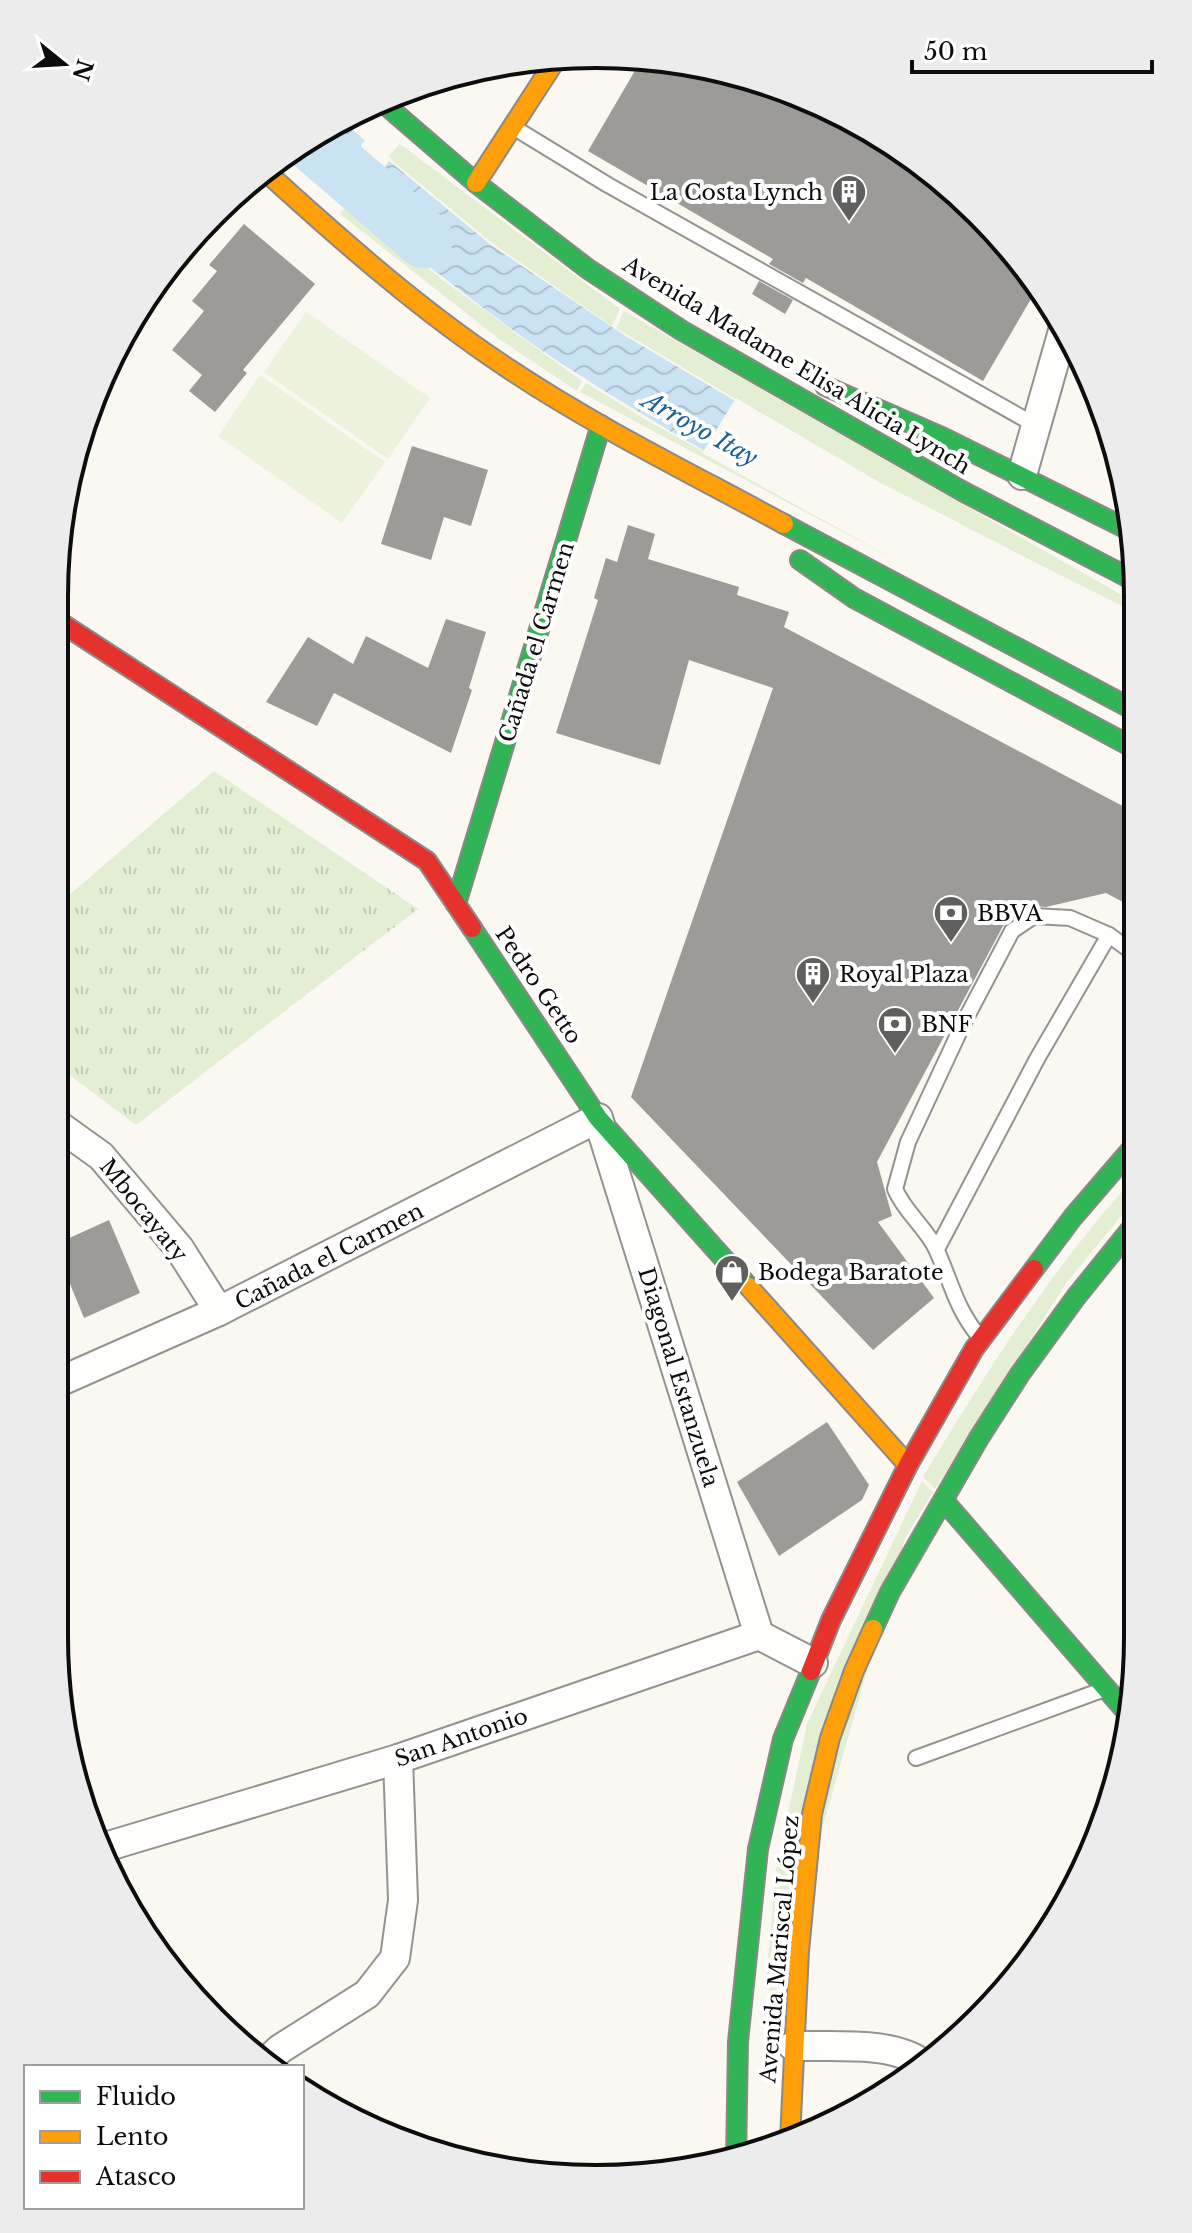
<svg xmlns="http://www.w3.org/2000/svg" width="1192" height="2233" font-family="'Libre Baskerville',serif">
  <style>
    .grass { fill: #e3eed2 }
    .park { fill: url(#park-tufts) }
    .pitch { fill: #ecf2dc }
    .water { fill: url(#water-waves) }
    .pier { fill: #faf8f1 }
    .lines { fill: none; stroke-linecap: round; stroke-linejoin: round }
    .river { stroke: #cae3f2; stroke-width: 58 }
    .building { fill: #9d9b97 }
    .lane-casing { stroke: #949390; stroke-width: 18 }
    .street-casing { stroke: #949390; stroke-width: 32 }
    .fast-casing { stroke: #8a8986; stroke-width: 22 }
    .slow-casing { stroke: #8a8986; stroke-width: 22 }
    .jam-casing { stroke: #8a8986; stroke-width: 22 }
    .lane { stroke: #fefefd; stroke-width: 14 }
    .street { stroke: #fefefd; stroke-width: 28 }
    .fast { stroke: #30b455; stroke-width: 18 }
    .slow { stroke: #ff9f0a; stroke-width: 18 }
    .jam { stroke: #e5322d; stroke-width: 18 }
    .labels { text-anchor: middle; stroke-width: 8; stroke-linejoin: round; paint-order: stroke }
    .poi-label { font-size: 22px; fill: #0d0d0d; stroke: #fff; text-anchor: start }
    .street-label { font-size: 22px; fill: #0d0d0d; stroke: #fff }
    .water-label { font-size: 24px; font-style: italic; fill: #1d5f98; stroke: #fff }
    .rim { fill: none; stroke: #0d0d0d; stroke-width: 4 }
  </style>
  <defs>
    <pattern id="park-tufts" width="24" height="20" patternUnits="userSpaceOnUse" patternTransform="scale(2)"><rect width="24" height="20" fill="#e3eed2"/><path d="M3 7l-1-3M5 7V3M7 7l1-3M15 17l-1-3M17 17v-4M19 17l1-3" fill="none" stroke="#c2cbb3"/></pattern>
    <pattern id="water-waves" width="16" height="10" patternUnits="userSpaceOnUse" patternTransform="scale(2)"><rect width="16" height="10" fill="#cae3f2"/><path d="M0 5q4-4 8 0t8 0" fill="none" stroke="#acc2ce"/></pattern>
  </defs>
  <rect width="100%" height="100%" fill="#faf8f1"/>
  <!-- grass -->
  <g class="grass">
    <path d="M 400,144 L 620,309 L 612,326 L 492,243 L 388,157 Z"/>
    <path d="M 349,203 L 444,281 L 582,381 L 577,391 L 499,339 L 340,214 Z"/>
    <path d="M 624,311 L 1134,602 L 1134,612 L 881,485 L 616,328 Z"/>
    <path d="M 586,383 L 648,421 L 1027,630 L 580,392 Z"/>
    <path d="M 1135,1177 L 1135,1199 L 1067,1282 L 935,1489 L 923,1477 C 986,1372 1052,1268 1135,1177 Z"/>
    <path d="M 922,1481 L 933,1492 L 905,1538 L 776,1990 L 771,1993 L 766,1984 L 776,1870 L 807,1724 Z"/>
  </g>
  <!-- park -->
  <path class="park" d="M 214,771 L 418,909 L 136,1125 L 55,1064 L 55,907 Z"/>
  <!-- pitch -->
  <g class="pitch">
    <path d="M 306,312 L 430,398 L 388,459 L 264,372 Z"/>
    <path d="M 260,375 L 385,462 L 342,523 L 218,436 Z"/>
  </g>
  <!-- water -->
  <path class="water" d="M 341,119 L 373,148 L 346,182 L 359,192 L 387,159 L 491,245 L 624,335 L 877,485 L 1035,633 C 875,545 711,461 559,362 C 486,314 418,257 351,203 L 358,193 L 346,183 L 337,194 L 291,151 L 325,126 Z"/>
  <!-- pier -->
  <g class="pier">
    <path d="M 367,138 L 376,145 L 377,149 L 352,181 L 358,187 L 384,156 L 392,158 L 351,208 L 347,202 L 353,193 L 347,188 L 337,198 L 325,189 Z"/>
    <path d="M 736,398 L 879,482 L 1134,613 L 1134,688 L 1033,636 L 702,453 Z"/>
  </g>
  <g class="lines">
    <!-- river -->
    <path class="river" d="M 308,139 L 424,239"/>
  </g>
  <!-- building -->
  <g class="building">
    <path d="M 643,57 L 737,73 L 836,110 L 953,188 L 1026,266 L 1038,287 L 983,381 L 806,278 L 803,283 L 769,264 L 773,259 L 588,151 Z"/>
    <path d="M 244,224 L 315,284 L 243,370 L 247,373 L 215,412 L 189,391 L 202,375 L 172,350 L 204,311 L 192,301 L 217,271 L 209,265 Z"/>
    <path d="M 759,281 L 793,300 L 785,314 L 752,294 Z"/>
    <path d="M 412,446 L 488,470 L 471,526 L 444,517 L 431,560 L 381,544 Z"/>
    <path d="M 628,525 L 655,534 L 648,559 L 739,587 L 737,595 L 789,612 L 784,627 L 1134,812 L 1134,908 L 1106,893 L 1046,907 L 1034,906 L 1015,914 L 1003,926 L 877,1162 L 892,1216 L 878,1222 L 934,1298 L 873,1350 L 631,1097 L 773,688 L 689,660 L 660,765 L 556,733 L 598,600 L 594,598 L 606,558 L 617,562 Z"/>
    <path d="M 446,619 L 486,632 L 469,688 L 472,690 L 451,753 L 334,693 L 317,726 L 266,702 L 308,637 L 353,664 L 366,636 L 428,668 Z"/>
    <path d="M 109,1220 L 140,1293 L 84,1318 L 54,1245 Z"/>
    <path d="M 827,1422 L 869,1485 L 862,1500 L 779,1556 L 737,1482 Z"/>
  </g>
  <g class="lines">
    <defs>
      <g id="lane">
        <path d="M 513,127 L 608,185 L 1037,426"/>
        <path d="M 937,1249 L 1037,1059 L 1109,935"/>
        <path d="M 978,1335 C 956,1308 951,1282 937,1251 C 927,1228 905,1213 895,1189 L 908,1142 L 963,1024 L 1012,931 L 1034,916 L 1070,918 L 1109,935 L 1135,954"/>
        <path d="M 916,1758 L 1102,1690"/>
      </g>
      <g id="street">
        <path d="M 1022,475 L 1063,331"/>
        <path d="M 55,1123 L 101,1156 L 179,1248 L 219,1311"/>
        <path d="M 54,1384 L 219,1311 L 598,1118 L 759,1635"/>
        <path d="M 102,1848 L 398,1759 L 759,1635 L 813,1663"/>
        <path d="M 793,2046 C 831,2047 889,2041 920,2062"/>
        <path d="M 267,2061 L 280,2049 L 367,1994 L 395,1958 L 403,1900 L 398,1759"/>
      </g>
      <g id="fast">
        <path d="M 381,101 L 476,183 L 588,269 L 681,330 L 964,492 L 1133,580"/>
        <path d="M 825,386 L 942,437 L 1133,532"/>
        <path d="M 784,524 L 1134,710"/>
        <path d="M 800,560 L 854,598 L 1134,748"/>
        <path d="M 456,904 L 601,425"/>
        <path d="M 472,928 L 598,1118 L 749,1287"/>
        <path d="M 1034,1269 L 1073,1217 L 1135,1145"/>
        <path d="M 944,1501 L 1130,1716"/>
        <path d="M 873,1629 L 890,1592 L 979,1438 L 1020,1374 L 1076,1297 L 1135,1224"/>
        <path d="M 736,2161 L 738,2042 L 758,1849 L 783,1739 L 811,1671"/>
      </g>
      <g id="slow">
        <path d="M 264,170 C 342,241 421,311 509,369 C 596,427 692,474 784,524"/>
        <path d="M 476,183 L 557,58"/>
        <path d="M 749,1287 L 908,1465"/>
        <path d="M 790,2140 L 799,1951 L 812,1814 L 830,1738 L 854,1671 L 873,1629"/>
      </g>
      <g id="jam">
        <path d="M 55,619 L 427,861 L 472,928"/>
        <path d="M 811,1671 L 831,1620 L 908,1465 L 974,1349 L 1034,1269"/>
      </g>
    </defs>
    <!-- lane casing -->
    <use href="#lane" class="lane-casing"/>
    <!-- street casing -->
    <use href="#street" class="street-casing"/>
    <!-- fast casing -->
    <use href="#fast" class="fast-casing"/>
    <!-- slow casing -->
    <use href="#slow" class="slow-casing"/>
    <!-- jam casing -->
    <use href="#jam" class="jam-casing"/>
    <!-- lane -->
    <use href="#lane" class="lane"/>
    <!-- street -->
    <use href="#street" class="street"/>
    <!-- fast -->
    <use href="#fast" class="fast"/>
    <!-- slow -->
    <use href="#slow" class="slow"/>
    <!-- jam -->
    <use href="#jam" class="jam"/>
  </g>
  <!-- icons -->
  <defs>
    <symbol id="building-pin" viewBox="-11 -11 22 30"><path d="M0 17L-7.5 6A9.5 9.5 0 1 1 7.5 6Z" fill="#605f5d" stroke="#fff"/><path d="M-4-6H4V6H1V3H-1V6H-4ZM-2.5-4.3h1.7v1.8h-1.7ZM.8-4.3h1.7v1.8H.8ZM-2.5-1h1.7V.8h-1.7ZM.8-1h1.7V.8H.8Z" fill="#fff"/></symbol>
    <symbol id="bank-pin" viewBox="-11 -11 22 30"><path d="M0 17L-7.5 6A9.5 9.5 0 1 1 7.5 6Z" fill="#605f5d" stroke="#fff"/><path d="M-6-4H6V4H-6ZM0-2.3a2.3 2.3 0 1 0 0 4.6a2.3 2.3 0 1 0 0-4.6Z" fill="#fff"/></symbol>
    <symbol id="shop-pin" viewBox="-11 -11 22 30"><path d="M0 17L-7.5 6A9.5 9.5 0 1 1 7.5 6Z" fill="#605f5d" stroke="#fff"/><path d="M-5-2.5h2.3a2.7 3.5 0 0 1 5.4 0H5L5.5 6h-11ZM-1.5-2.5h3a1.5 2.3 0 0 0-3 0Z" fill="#fff"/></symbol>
  </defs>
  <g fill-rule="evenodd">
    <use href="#building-pin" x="829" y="172" width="40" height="54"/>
    <use href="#bank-pin" x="931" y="893" width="40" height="54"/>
    <use href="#building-pin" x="793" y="954" width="40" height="54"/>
    <use href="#bank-pin" x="875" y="1004" width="40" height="54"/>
    <use href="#shop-pin" x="712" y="1252" width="40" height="54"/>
  </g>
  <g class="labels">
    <!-- poi labels -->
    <g class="poi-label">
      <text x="823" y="200" text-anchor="end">La Costa Lynch</text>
      <text x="977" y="921">BBVA</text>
      <text x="839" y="982">Royal Plaza</text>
      <text x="921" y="1032">BNF</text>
      <text x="758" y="1280">Bodega Baratote</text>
    </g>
    <!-- street labels -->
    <g class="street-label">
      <text transform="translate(797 365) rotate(31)" y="8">Avenida Madame Elisa Alicia Lynch</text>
      <text transform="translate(536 642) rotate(-73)" y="8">Cañada el Carmen</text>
      <text transform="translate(539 985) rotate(56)" y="8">Pedro Getto</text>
      <text transform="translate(144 1210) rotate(51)" y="8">Mbocayaty</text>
      <text transform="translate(329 1256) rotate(-27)" y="8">Cañada el Carmen</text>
      <text transform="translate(679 1377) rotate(73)" y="8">Diagonal Estanzuela</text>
      <text transform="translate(461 1737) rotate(-19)" y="8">San Antonio</text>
      <text transform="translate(779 1949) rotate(-85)" y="8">Avenida Mariscal López</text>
    </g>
    <!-- water labels -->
    <g class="water-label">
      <text transform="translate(700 429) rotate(29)" y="8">Arroyo Itay</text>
    </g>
  </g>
  <!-- crop -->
  <path d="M0 0H1192V2233H0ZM596 68H596A528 528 0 0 1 1124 596V1637A528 528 0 0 1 596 2165H596A528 528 0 0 1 68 1637V596A528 528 0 0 1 596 68Z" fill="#ececec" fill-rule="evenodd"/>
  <path class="rim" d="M596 68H596A528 528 0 0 1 1124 596V1637A528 528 0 0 1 596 2165H596A528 528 0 0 1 68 1637V596A528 528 0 0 1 596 68Z"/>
  <!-- legend -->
  <rect x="24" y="2065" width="280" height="144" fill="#ffffff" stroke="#9e9e9e" stroke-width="2"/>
  <rect x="40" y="2091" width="40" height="12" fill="#30b455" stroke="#9e9e9e" stroke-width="2"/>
  <text x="96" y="2105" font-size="24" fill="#0d0d0d">Fluido</text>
  <rect x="40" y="2131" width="40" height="12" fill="#ff9f0a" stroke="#9e9e9e" stroke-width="2"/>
  <text x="96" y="2145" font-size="24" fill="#0d0d0d">Lento</text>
  <rect x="40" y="2171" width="40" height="12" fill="#e5322d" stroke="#9e9e9e" stroke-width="2"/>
  <text x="96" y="2185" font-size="24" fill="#0d0d0d">Atasco</text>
  <!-- north arrow -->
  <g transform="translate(64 64) rotate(108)" stroke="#ffffff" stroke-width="6" paint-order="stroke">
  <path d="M0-6L14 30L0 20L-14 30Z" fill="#0d0d0d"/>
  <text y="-12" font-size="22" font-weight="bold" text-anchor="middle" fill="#0d0d0d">N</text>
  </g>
  <!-- scale -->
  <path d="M912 60v12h240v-12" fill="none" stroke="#0d0d0d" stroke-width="4"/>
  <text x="924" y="60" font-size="24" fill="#0d0d0d" stroke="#ffffff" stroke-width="6" paint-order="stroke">50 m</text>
</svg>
